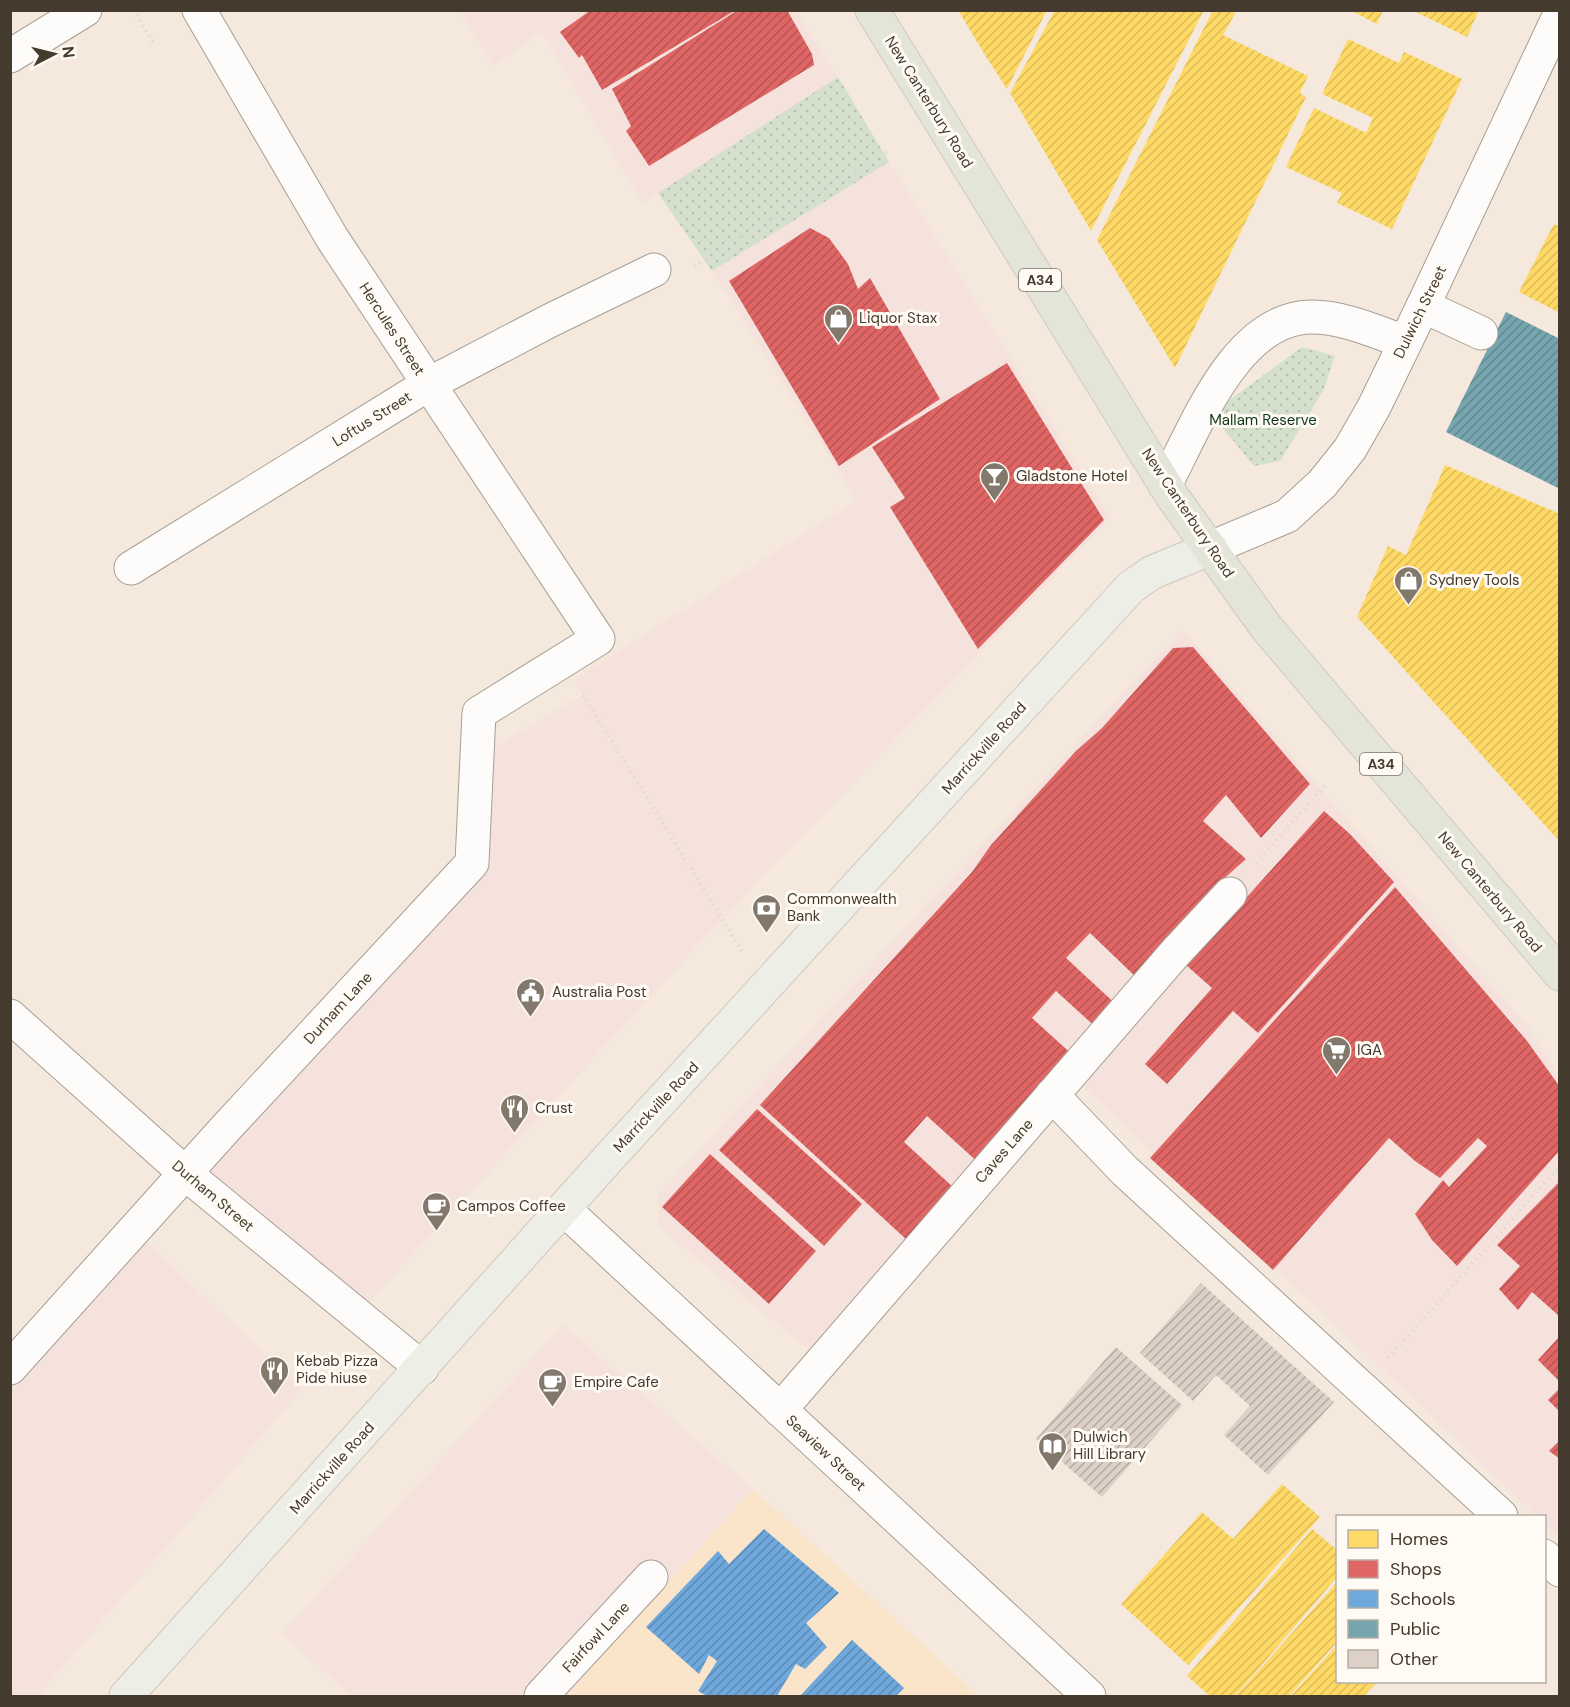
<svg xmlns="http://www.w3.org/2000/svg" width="1570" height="1707" font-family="'DM Sans',sans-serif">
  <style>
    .commercial { fill: #f6e2dc }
    .built { fill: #fae4ca }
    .park { fill: url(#park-dots) }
    .homes { fill: url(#homes-hatch) }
    .shops { fill: url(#shops-hatch) }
    .schools { fill: url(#schools-hatch) }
    .public { fill: url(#public-hatch) }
    .building { fill: url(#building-hatch) }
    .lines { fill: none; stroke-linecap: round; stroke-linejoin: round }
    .minor-casing { stroke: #a79e93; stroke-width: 35 }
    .major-casing { stroke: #cec8c1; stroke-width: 35 }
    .highway-casing { stroke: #cec8c1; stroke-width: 35 }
    .path { stroke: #dedbd6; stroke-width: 4; stroke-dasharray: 1.5 4.5; stroke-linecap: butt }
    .minor { stroke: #fdfcfa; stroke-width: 33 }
    .major { stroke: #edeee6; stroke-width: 33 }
    .highway { stroke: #e3e5d8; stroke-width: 33 }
    .labels { text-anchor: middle; stroke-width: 6; stroke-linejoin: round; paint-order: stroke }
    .shield { fill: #fffaf4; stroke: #7c7469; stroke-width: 1.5 }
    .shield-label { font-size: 14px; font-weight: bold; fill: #443b2e }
    .street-label { font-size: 15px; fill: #443b2e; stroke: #fffaf4 }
    .poi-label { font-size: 15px; fill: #443b2e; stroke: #fffaf4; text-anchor: start }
    .park-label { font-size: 15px; fill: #0d381a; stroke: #fffaf4 }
  </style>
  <defs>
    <pattern id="park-dots" width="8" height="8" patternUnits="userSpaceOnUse" patternTransform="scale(1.5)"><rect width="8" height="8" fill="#d4dfcc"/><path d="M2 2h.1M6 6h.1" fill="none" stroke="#b7c0b0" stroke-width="1.8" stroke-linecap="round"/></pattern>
    <pattern id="homes-hatch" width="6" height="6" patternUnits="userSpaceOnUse" patternTransform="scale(1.5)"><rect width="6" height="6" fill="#ffd966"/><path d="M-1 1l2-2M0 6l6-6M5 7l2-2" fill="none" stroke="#dcbb59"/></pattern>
    <pattern id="shops-hatch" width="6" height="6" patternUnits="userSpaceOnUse" patternTransform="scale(1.5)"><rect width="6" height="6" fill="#e06666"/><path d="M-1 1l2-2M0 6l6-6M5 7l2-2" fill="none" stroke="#b75554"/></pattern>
    <pattern id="schools-hatch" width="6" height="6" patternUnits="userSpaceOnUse" patternTransform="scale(1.5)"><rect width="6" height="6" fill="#6fa8dc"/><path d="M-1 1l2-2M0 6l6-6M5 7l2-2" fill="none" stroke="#5d8ab3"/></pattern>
    <pattern id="public-hatch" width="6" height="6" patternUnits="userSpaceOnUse" patternTransform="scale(1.5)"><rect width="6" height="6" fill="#76a5af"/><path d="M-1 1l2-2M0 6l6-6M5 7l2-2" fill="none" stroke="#62888f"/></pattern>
    <pattern id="building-hatch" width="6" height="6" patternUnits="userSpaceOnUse" patternTransform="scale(1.5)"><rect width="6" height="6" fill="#ddd0c6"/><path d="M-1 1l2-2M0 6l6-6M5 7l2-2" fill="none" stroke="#b5aaa1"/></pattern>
  </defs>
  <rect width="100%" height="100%" fill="#f4e9dc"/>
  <!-- commercial -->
  <g class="commercial">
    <path d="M 460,11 L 796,11 L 838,77 L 643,203 L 541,32 L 493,66 Z"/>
    <path d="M 889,162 L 1110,518 L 722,919 L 359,1313 L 186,1174 L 472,863 L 477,757 L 583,695 L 573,680 L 857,500 L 712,271 Z"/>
    <path d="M 1182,629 L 1530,1029 L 1559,1075 L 1559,1538 L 1545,1523 L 1544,1516 L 1537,1516 L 1065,1070 L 810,1351 L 659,1227 L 658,1195 Z"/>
    <path d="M 135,1231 L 302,1389 L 38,1696 L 11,1696 L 10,1368 Z"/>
    <path d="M 563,1325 L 753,1489 L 574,1696 L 351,1696 L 282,1634 Z"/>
  </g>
  <!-- built -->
  <path class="built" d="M 753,1489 L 979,1696 L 566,1696 Z"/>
  <!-- park -->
  <g class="park">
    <path d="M 838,77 L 889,162 L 712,271 L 658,193 Z"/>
    <path d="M 1302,347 L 1335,356 L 1323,391 L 1280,461 L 1254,466 L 1211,414 Z"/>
  </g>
  <!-- homes -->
  <g class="homes">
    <path d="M 958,10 L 1047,10 L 1007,89 L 985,55 Z"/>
    <path d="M 1055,10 L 1204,10 L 1091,231 L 1010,93 Z"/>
    <path d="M 1213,10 L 1237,10 L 1223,35 L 1308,76 L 1300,93 L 1306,97 L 1175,368 L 1097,240 Z"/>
    <path d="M 1350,10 L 1383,10 L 1377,24 Z"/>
    <path d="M 1412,10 L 1479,10 L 1467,37 Z"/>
    <path d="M 1348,39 L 1399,63 L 1404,52 L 1462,79 L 1392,229 L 1337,203 L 1342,193 L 1286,167 L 1314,108 L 1366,133 L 1373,118 L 1322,94 Z"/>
    <path d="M 1554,224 L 1560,227 L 1560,313 L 1519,292 Z"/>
    <path d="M 1445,465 L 1560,514 L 1560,842 L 1357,617 L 1388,546 L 1406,555 Z"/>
    <path d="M 1282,1484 L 1320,1517 L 1188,1665 L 1121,1604 L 1202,1512 L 1233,1539 Z"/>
    <path d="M 1312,1529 L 1338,1551 L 1338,1576 L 1235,1696 L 1210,1696 L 1187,1676 Z"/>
    <path d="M 1338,1581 L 1338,1641 L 1289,1696 L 1236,1696 Z"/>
    <path d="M 1338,1644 L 1338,1682 L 1377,1682 L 1364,1696 L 1291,1696 Z"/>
  </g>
  <!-- shops -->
  <g class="shops">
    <path d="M 591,10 L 736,10 L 602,90 L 582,55 L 579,58 L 560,32 Z"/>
    <path d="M 738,10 L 787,10 L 812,54 L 814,65 L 649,166 L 626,131 L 631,126 L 612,89 Z"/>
    <path d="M 810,228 L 829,238 L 848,264 L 858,289 L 870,278 L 940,399 L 839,466 L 729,281 Z"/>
    <path d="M 1007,363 L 1104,520 L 978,649 L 890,507 L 905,498 L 872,447 Z"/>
    <path d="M 1193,647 L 1310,784 L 1261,838 L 1226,795 L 1203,821 L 1246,859 L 1220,882 L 1139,980 L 1090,933 L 1066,958 L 1120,1008 L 1100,1031 L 1056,991 L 1032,1018 L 1075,1057 L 981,1165 L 927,1116 L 904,1142 L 954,1188 L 908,1241 L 760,1105 L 972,872 L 991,845 L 1076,751 L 1102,728 L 1173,648 Z"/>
    <path d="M 1324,811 L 1350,834 L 1394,882 L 1258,1033 L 1233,1011 L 1167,1084 L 1145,1064 L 1212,988 L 1186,965 Z"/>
    <path d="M 1395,887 L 1527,1041 L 1560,1087 L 1560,1150 L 1457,1266 L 1432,1240 L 1415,1214 L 1443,1180 L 1449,1187 L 1487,1146 L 1478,1138 L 1440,1178 L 1415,1161 L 1389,1138 L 1273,1270 L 1150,1158 Z"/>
    <path d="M 757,1109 L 862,1204 L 824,1246 L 719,1150 Z"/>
    <path d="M 710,1154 L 816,1251 L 769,1304 L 662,1207 Z"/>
    <path d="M 1560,1181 L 1560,1313 L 1558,1315 L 1532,1292 L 1518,1310 L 1499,1289 L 1520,1266 L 1497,1245 Z"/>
    <path d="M 1560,1336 L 1560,1382 L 1538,1360 Z"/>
    <path d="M 1560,1388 L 1560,1412 L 1548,1400 Z"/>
    <path d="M 1560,1440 L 1560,1459 L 1549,1451 Z"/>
  </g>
  <!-- schools -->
  <g class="schools">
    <path d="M 764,1529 L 839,1593 L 806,1623 L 827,1647 L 805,1669 L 796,1664 L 777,1696 L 707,1696 L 698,1691 L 717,1661 L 709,1655 L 699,1674 L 646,1627 L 718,1551 L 729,1564 Z"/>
    <path d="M 852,1640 L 904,1688 L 896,1696 L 800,1696 Z"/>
  </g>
  <!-- public -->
  <path class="public" d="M 1506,312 L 1560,339 L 1560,489 L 1446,432 Z"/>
  <!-- building -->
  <g class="building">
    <path d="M 1201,1283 L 1334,1402 L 1268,1475 L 1224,1435 L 1250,1406 L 1216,1375 L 1193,1401 L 1140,1353 Z"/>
    <path d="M 1116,1347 L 1182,1405 L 1102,1497 L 1036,1439 Z"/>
  </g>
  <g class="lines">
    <defs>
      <g id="minor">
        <path d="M 10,56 L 85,10"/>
        <path d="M 1423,306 L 1481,333"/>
        <path d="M 1165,485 C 1196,427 1236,317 1312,317 C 1344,317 1376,332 1405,342"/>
        <path d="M 1211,548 L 1287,516 L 1322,484 L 1350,449 L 1374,407 L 1423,306 L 1560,14"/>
        <path d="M 131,568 L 427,385 L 549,321 L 654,270"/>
        <path d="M 10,1016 L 186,1174 L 422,1368"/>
        <path d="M 1052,1095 L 1125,1171 L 1501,1516"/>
        <path d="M 564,1209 L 1089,1696"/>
        <path d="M 10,1368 L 225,1129 L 472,863 L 479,713 L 598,639 L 332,238 L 199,10"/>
        <path d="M 780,1410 L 1176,952 L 1230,894"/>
        <path d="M 1544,1556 L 1560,1570"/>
        <path d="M 541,1696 L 651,1577"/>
      </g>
      <path id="major" d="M 126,1696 L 607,1160 L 1131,587 L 1151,573 L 1211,548"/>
      <path id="highway" d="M 872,10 L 1172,496 L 1266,627 L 1560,974"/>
    </defs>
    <!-- minor casing -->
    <use href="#minor" class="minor-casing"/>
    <!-- major casing -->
    <use href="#major" class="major-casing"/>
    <!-- highway casing -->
    <use href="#highway" class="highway-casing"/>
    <!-- path -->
    <g class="path">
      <path d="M 133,10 L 155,45"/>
      <path d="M 694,266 L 889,151"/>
      <path d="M 583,695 L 742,951"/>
      <path d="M 1256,863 L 1325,785"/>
      <path d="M 1388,1358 L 1560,1166"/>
    </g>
    <!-- minor -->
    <use href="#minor" class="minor"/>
    <!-- major -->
    <use href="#major" class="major"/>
    <!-- highway -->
    <use href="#highway" class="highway"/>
  </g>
  <!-- icons -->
  <defs>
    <symbol id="shop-pin" viewBox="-11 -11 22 30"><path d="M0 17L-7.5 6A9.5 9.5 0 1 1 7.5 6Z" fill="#82786b" stroke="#fffaf4"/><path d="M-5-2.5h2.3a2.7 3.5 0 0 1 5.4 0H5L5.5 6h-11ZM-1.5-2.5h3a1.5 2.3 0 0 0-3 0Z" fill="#fff"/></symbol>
    <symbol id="bar-pin" viewBox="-11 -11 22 30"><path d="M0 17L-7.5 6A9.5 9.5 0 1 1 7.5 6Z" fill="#82786b" stroke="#fffaf4"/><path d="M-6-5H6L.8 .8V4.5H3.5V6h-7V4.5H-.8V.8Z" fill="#fff"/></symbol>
    <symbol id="bank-pin" viewBox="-11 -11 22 30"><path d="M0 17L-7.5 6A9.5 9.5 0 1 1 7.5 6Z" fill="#82786b" stroke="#fffaf4"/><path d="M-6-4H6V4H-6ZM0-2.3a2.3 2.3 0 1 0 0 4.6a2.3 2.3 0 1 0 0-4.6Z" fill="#fff"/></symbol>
    <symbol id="civic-pin" viewBox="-11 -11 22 30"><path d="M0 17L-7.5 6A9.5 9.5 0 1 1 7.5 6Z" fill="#82786b" stroke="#fffaf4"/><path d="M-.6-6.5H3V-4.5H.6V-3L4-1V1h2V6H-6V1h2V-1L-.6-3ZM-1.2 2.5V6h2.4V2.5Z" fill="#fff"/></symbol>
    <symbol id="supermarket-pin" viewBox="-11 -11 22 30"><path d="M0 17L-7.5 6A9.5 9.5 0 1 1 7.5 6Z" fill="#82786b" stroke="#fffaf4"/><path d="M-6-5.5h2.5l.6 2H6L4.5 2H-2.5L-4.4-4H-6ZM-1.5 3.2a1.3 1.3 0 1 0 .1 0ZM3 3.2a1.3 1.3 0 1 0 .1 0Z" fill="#fff"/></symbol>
    <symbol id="restaurant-pin" viewBox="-11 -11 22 30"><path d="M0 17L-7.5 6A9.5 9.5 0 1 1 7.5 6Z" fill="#82786b" stroke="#fffaf4"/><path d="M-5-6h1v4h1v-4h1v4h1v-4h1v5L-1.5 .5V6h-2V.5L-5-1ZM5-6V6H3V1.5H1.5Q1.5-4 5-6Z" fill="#fff"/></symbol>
    <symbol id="cafe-pin" viewBox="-11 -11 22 30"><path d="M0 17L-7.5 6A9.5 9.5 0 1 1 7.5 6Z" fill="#82786b" stroke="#fffaf4"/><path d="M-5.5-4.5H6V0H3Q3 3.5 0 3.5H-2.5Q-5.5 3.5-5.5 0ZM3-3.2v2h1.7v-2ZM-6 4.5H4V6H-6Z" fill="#fff"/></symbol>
    <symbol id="library-pin" viewBox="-11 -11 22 30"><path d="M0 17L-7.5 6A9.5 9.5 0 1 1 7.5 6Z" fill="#82786b" stroke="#fffaf4"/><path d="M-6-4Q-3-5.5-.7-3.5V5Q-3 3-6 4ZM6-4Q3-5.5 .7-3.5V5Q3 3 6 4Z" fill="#fff"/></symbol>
  </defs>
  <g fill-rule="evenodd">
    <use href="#shop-pin" x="822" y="302" width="33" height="45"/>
    <use href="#bar-pin" x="978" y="460" width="33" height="45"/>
    <use href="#shop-pin" x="1392" y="564" width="33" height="45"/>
    <use href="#bank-pin" x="750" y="892" width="33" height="45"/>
    <use href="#civic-pin" x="514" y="976" width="33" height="45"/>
    <use href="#supermarket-pin" x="1320" y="1034" width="33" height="45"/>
    <use href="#restaurant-pin" x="498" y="1092" width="33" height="45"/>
    <use href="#cafe-pin" x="420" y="1190" width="33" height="45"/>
    <use href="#restaurant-pin" x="258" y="1354" width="33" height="45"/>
    <use href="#cafe-pin" x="536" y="1366" width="33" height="45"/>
    <use href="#library-pin" x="1036" y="1430" width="33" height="45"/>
  </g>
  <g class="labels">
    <!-- shield labels -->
    <g class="shield">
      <rect x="1019" y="269" width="42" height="22" rx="4.5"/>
      <rect x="1360" y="753" width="42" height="22" rx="4.5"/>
    </g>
    <g class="shield-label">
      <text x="1040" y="285">A34</text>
      <text x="1381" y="769">A34</text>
    </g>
    <!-- street labels -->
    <g class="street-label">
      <text transform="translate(929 102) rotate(58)" y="5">New Canterbury Road</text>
      <text transform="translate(1420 312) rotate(-64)" y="5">Dulwich Street</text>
      <text transform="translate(392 329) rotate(57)" y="5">Hercules Street</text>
      <text transform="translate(372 419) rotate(-32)" y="5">Loftus Street</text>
      <text transform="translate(1188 513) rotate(56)" y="5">New Canterbury Road</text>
      <text transform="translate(984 748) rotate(-48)" y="5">Marrickville Road</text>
      <text transform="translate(1490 892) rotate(50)" y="5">New Canterbury Road</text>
      <text transform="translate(338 1008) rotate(-47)" y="5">Durham Lane</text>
      <text transform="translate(656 1107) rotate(-47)" y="5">Marrickville Road</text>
      <text transform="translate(1004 1151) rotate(-49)" y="5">Caves Lane</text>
      <text transform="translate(213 1196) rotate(40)" y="5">Durham Street</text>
      <text transform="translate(826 1453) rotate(43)" y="5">Seaview Street</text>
      <text transform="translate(332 1468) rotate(-48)" y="5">Marrickville Road</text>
      <text transform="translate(596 1637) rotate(-47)" y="5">Fairfowl Lane</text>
    </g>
    <!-- poi labels -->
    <g class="poi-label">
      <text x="859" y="323">Liquor Stax</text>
      <text x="1016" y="481">Gladstone Hotel</text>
      <text x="1429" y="585">Sydney Tools</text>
      <text x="787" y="904">Commonwealth<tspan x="787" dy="17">Bank</tspan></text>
      <text x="552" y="997">Australia Post</text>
      <text x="1357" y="1055">IGA</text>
      <text x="535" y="1113">Crust</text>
      <text x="457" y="1211">Campos Coffee</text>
      <text x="296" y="1366">Kebab Pizza<tspan x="296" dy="17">Pide hiuse</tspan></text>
      <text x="574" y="1387">Empire Cafe</text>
      <text x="1073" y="1442">Dulwich<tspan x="1073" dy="17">Hill Library</tspan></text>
    </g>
    <!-- park labels -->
    <g class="park-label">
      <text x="1263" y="425">Mallam Reserve</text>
    </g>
  </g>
  <!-- border -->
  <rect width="1570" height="1707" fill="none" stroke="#443b2e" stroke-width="24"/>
  <!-- legend -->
  <rect x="1336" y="1515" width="210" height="168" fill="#fffaf4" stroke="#b4aea5" stroke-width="1.5"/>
  <rect x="1348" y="1530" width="30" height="18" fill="#ffd966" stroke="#b4aea5" stroke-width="1.5"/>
  <text x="1390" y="1545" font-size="18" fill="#443b2e">Homes</text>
  <rect x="1348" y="1560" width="30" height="18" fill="#e06666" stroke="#b4aea5" stroke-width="1.5"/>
  <text x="1390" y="1575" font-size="18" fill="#443b2e">Shops</text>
  <rect x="1348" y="1590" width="30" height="18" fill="#6fa8dc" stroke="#b4aea5" stroke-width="1.5"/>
  <text x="1390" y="1605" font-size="18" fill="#443b2e">Schools</text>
  <rect x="1348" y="1620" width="30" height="18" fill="#76a5af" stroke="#b4aea5" stroke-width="1.5"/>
  <text x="1390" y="1635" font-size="18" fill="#443b2e">Public</text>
  <rect x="1348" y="1650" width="30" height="18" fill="#ddd0c6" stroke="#b4aea5" stroke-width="1.5"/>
  <text x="1390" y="1665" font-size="18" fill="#443b2e">Other</text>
  <!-- north arrow -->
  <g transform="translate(54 54) rotate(83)" stroke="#fffaf4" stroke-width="4.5" paint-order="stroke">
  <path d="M0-4.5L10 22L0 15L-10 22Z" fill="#443b2e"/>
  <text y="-9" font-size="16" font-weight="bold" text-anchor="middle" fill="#443b2e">N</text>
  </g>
</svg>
